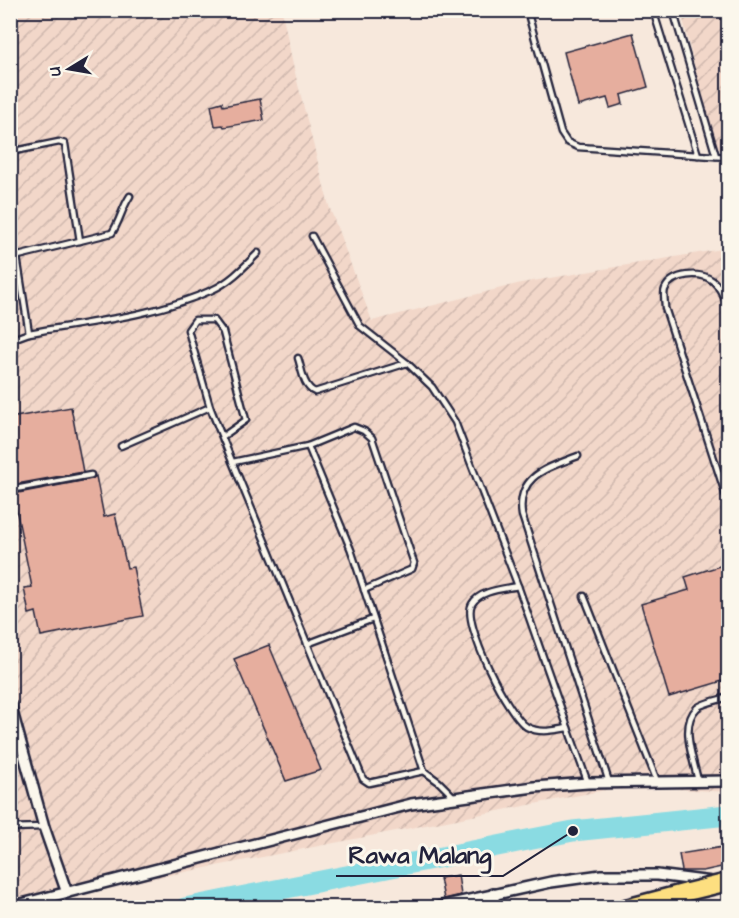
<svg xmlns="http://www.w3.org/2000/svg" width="739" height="918" font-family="'Architects Daughter',sans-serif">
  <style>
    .industrial { fill: url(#industrial-furrows) }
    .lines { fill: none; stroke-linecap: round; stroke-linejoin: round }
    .river { stroke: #8adbe2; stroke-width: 21 }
    .building { fill: #e6ae9e; stroke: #22223b; stroke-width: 1.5 }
    .service-casing { stroke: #22223b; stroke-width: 9 }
    .minor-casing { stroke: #22223b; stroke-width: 14 }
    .trunk-casing { stroke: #22223b; stroke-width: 21 }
    .service { stroke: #fbf7ec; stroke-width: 4.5 }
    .minor { stroke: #fbf7ec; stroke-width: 9 }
    .trunk { stroke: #fddf80; stroke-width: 16 }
    .trunk-bridge-casing { stroke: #22223b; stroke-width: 21; stroke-linecap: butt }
    .trunk-bridge { stroke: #fddf80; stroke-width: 16 }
    .leader { fill: none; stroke: #22223b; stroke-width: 2 }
    .callout-dot { fill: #22223b; stroke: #fbf7ec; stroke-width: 2 }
    .callout-label { font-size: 24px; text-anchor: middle; font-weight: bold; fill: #22223b; stroke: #fbf7ec; stroke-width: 6; stroke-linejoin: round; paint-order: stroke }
  </style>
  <defs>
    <pattern id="industrial-furrows" width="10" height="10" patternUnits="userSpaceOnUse" patternTransform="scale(1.5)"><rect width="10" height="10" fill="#f2d7c9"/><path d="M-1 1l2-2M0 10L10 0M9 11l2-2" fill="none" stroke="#cfb8ae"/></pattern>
  </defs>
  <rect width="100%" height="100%" fill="#f7e8dc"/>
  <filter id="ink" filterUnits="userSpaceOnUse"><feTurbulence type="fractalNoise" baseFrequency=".0167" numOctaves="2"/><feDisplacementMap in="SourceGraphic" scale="12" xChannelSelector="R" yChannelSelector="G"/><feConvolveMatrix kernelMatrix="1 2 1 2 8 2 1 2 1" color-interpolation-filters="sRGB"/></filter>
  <g filter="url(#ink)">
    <!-- industrial -->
    <g class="industrial">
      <path d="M 11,11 L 282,11 L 293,65 L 329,206 L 372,321 L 521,283 L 728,248 L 728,792 L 626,786 L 11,906 Z"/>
      <path d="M 681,11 L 728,11 L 728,152 L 714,147 Z"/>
    </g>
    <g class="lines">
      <!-- river -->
      <path class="river" d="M 185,908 L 573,831 L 728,815"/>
    </g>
    <!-- building -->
    <g class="building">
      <path d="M 633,33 L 648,87 L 621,95 L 623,104 L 610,108 L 607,98 L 578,106 L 564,52 Z"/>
      <path d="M 260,99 L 264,120 L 224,127 L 223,125 L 215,126 L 211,105 L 222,102 L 223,106 Z"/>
      <path d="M 71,407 L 83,472 L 11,485 L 10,418 Z"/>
      <path d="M 96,476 L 104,517 L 115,514 L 127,568 L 133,567 L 143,616 L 41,636 L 36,612 L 29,614 L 24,588 L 32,587 L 13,494 L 92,479 Z"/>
      <path d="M 729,563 L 729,679 L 669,697 L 641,604 L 689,590 L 685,577 Z"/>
      <path d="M 269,645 L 321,770 L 286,781 L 234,659 Z"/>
      <path d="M 723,847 L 723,851 L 729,850 L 729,860 L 725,860 L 726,866 L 703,871 L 682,871 L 679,854 Z"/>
      <path d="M 458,875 L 461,895 L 444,899 L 440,878 Z"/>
    </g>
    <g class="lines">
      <defs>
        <g id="service">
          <path d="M 527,10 L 561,133 L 567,142 L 578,147 L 728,157"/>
          <path d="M 653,10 L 698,155"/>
          <path d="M 673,10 L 716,156"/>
          <path d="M 10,152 L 59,142 L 65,144 L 80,241"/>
          <path d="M 312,236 L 360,326 L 407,363 L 432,387 L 455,422 L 518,586 L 568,728"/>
          <path d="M 17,257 L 29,333"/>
          <path d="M 10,258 L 112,233 C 120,221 122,208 130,196"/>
          <path d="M 728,306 C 724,297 720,287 713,281 C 701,271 672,273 665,289 C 663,294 665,302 665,308 L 728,502"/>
          <path d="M 10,340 L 29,333 C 89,322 155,316 212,290 C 230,282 244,267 258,253"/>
          <path d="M 298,358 C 302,369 303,387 315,392 L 407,363"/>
          <path d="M 222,437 L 246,420 L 223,332 L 214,320 L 195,320 L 188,330 L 210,407 L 222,437 L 363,779 L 369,783 L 424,771 L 439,782 L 453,796"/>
          <path d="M 121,446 L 210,407"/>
          <path d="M 308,446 L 354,427 L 364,431 L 372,438 L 414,563 L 412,569 L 364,590"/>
          <path d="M 578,456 C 548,468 516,475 522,515 L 609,782"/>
          <path d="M 233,462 L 308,446 L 351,550 L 424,771"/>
          <path d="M 10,490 L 91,475"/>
          <path d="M 518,586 C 504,589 480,590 472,604 C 461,622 509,717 527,727 C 540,734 555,730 568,728 L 588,783"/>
          <path d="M 584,596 L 657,781"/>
          <path d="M 307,644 L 373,619"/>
          <path d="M 698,781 C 694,761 679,725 697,708 C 704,702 720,700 728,697"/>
          <path d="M 10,828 L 44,827"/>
        </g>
        <g id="minor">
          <path d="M 10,704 L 44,827 L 67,893"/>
          <path d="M 493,894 L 496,908"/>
          <path d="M 10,907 L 411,804 L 534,787 L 588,783 L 728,781"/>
          <path d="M 433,908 L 551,882 L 601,875 L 657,875 L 712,882"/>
        </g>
        <path id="trunk" d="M 626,908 L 687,892"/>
      </defs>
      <!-- service casing -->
      <use href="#service" class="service-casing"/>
      <!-- minor casing -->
      <use href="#minor" class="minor-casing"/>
      <!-- trunk casing -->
      <use href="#trunk" class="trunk-casing"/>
      <!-- service -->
      <use href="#service" class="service"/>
      <!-- minor -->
      <use href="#minor" class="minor"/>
      <!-- trunk -->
      <use href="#trunk" class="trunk"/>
      <defs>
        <path id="trunk-bridge" d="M 687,892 L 728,882"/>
      </defs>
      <!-- trunk-bridge casing -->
      <use href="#trunk-bridge" class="trunk-bridge-casing"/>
      <!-- trunk-bridge -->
      <use href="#trunk-bridge" class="trunk-bridge"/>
    </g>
  </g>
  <!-- callouts -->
  <path class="leader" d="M573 831L503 876H336"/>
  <circle class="callout-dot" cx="573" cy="831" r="6"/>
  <g class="callout-label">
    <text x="420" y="863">Rawa Malang</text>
  </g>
  <!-- margin -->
  <rect width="739" height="918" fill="none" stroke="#fbf7ec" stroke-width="36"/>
  <rect x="18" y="18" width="703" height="882" fill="none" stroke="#22223b" stroke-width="2" filter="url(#ink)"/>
  <!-- north arrow -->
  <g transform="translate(69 69) rotate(259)" stroke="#fbf7ec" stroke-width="4.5" paint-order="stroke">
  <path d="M0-4.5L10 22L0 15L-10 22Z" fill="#22223b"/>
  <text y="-9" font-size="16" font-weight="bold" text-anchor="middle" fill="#22223b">U</text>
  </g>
</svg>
